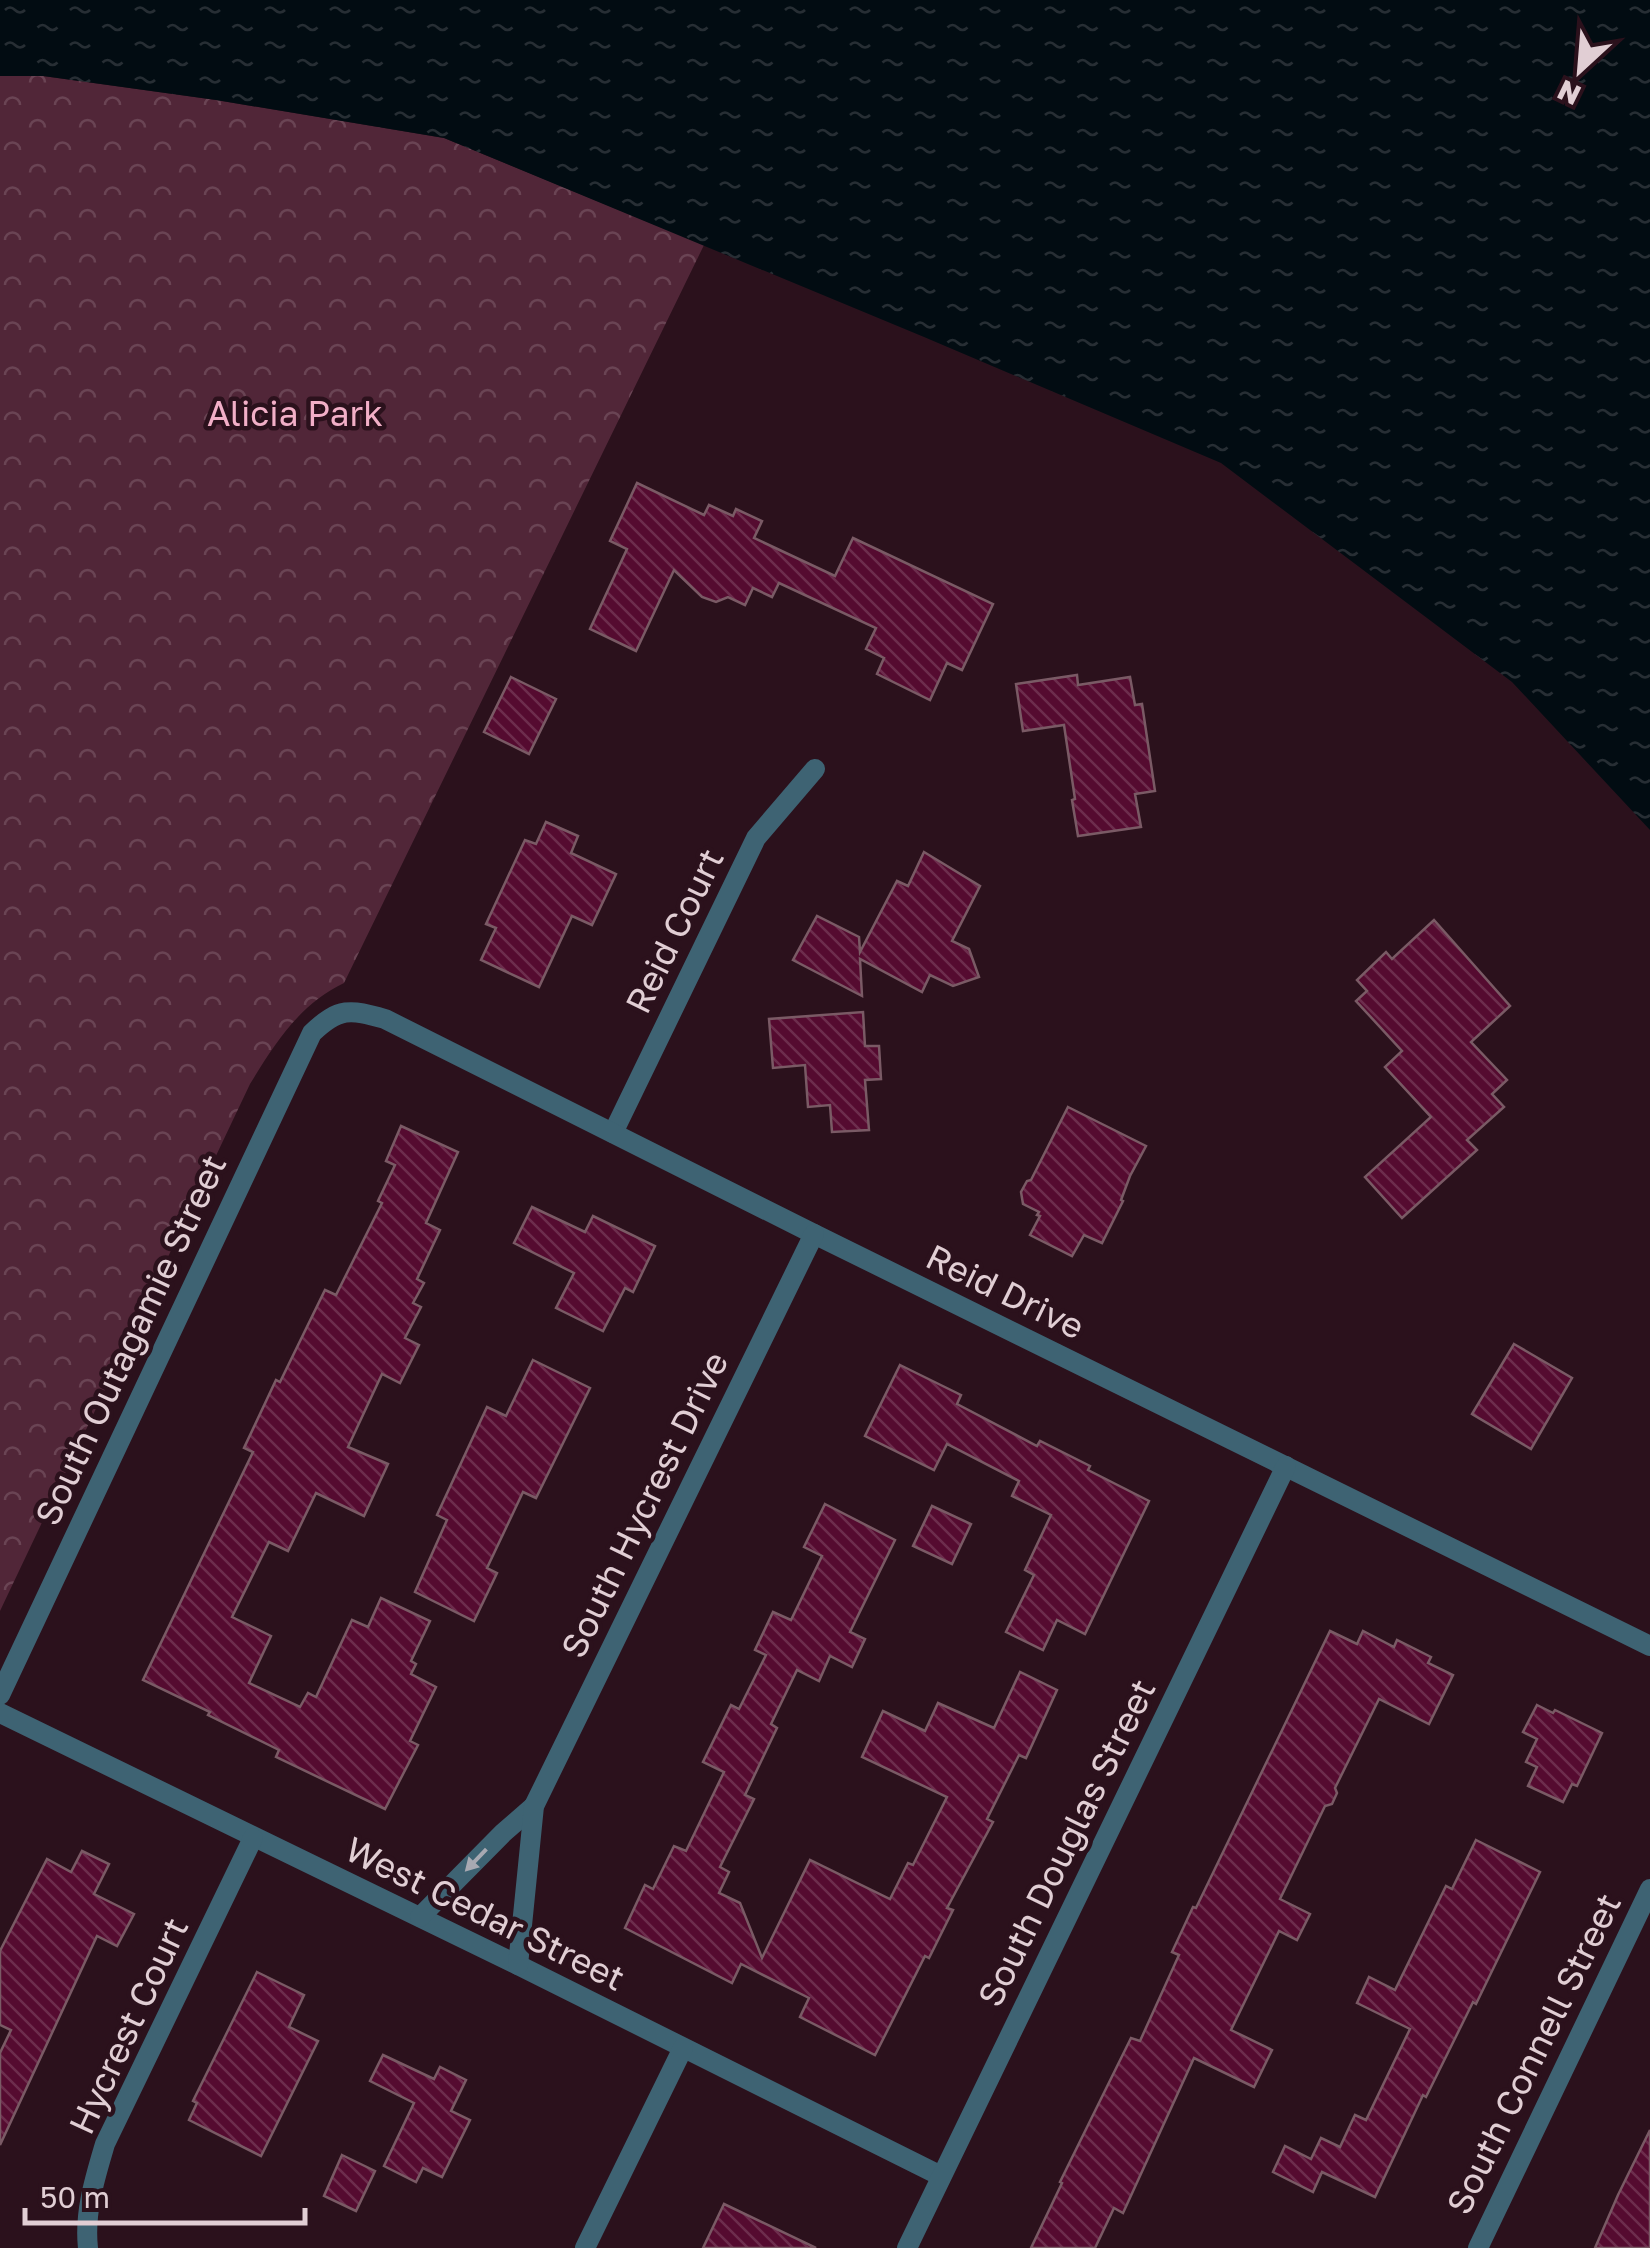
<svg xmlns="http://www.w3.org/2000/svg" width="1650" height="2248" font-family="'Golos Text',sans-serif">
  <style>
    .park { fill: url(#park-crowns) }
    .water { fill: url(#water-ripples) }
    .building { fill: url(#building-back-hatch); stroke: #7a5a65; stroke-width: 2.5 }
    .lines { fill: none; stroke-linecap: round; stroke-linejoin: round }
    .street { stroke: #3e6373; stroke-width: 20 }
    .oneway { fill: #a8a9b2 }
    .labels { text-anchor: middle; stroke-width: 9; stroke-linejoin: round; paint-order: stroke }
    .park-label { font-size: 35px; fill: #f2afc7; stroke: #2b111c }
    .street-label { font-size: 35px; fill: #e1ced4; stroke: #2b111c }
  </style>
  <defs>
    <pattern id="park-crowns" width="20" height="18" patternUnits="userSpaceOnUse" patternTransform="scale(2.5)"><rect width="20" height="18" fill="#512638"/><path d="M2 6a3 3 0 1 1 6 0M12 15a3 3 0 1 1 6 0" fill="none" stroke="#6a4454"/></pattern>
    <pattern id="water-ripples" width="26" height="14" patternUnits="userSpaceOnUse" patternTransform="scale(2.5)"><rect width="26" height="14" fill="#020c12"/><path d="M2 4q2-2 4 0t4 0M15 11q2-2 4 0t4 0" fill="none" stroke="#272e34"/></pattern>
    <pattern id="building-back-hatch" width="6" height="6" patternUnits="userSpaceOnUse" patternTransform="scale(2.5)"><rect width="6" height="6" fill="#550b30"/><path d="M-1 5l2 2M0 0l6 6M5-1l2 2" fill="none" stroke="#6d2d4d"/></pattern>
  </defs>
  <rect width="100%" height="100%" fill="#2b111c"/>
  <!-- park -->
  <path class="park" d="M 0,76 L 43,76 L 216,100 L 444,138 L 704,245 L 344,983 C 300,1004 275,1043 250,1084 L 0,1611 Z"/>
  <!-- water -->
  <path class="water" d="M 0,0 L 1650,0 L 1650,830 L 1512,682 L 1221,463 L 924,337 L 444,138 L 216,100 L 43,76 L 0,76 Z"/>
  <!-- building -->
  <g class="building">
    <path d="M 637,483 L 704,515 L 709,505 L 733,516 L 736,509 L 762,521 L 754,538 L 835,576 L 853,538 L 993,604 L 962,670 L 947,663 L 930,700 L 877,674 L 884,658 L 866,649 L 876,628 L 779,583 L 772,597 L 753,588 L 745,605 L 728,597 L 716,602 L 702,597 L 674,570 L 636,651 L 590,629 L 627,549 L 610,541 Z"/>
    <path d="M 1077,675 L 1078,685 L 1130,677 L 1135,705 L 1142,704 L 1155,791 L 1135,794 L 1141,827 L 1078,836 L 1072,800 L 1075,799 L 1064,725 L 1023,731 L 1016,684 Z"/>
    <path d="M 511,677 L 556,699 L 529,754 L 484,732 Z"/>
    <path d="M 546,822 L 578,836 L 571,853 L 616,874 L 592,925 L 572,916 L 539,987 L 481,960 L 496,928 L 486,924 L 525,840 L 536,844 Z"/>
    <path d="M 924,852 L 980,886 L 952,941 L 969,949 L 979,977 L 953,986 L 930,975 L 922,992 L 860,959 L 862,996 L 793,960 L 817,916 L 859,937 L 860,952 L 897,881 L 908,886 Z"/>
    <path d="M 1434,920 L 1510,1006 L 1471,1042 L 1507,1080 L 1492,1094 L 1504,1107 L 1467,1140 L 1477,1150 L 1402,1218 L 1365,1177 L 1431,1117 L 1385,1067 L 1402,1051 L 1356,1001 L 1367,991 L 1357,980 L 1386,952 L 1392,959 Z"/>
    <path d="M 863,1012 L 865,1046 L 879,1046 L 881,1079 L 865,1080 L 869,1130 L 832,1132 L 830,1105 L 808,1107 L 805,1065 L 773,1068 L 769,1019 Z"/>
    <path d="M 1068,1107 L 1146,1146 L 1130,1176 L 1121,1200 L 1123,1201 L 1102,1243 L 1084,1235 L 1072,1256 L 1030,1235 L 1040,1216 L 1037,1215 L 1039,1212 L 1023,1204 L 1021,1192 L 1027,1181 L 1031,1180 Z"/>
    <path d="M 401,1126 L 458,1152 L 426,1223 L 440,1230 L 417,1279 L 424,1283 L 413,1303 L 421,1307 L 405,1338 L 419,1345 L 400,1383 L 382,1374 L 348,1447 L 388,1464 L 364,1516 L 316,1493 L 288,1551 L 269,1542 L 232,1617 L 271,1636 L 249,1683 L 300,1707 L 308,1693 L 316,1697 L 352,1620 L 368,1627 L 381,1598 L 430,1621 L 411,1661 L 416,1664 L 411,1674 L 436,1687 L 410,1741 L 418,1745 L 385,1809 L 276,1757 L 279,1750 L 208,1715 L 210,1712 L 143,1680 L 253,1452 L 244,1448 L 276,1380 L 280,1382 L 325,1290 L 336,1295 L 382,1203 L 378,1201 L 395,1165 L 386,1161 Z"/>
    <path d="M 532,1207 L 585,1232 L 593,1216 L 655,1246 L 633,1292 L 625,1288 L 603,1331 L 556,1308 L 574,1273 L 514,1243 Z"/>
    <path d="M 1514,1344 L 1572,1378 L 1531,1449 L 1472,1414 Z"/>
    <path d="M 533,1360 L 590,1388 L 536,1498 L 523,1492 L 487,1568 L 497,1573 L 474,1621 L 415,1592 L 447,1520 L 437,1515 L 487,1407 L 506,1416 Z"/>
    <path d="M 900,1365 L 961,1395 L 957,1404 L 1037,1446 L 1040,1441 L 1090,1466 L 1088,1470 L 1149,1501 L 1085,1634 L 1057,1620 L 1043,1650 L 1006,1632 L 1034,1575 L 1025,1570 L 1051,1515 L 1012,1496 L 1019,1481 L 947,1444 L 934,1470 L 865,1436 Z"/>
    <path d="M 825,1504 L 895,1540 L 850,1632 L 865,1639 L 852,1667 L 830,1656 L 819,1681 L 797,1670 L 771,1724 L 777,1728 L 745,1795 L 754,1799 L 720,1867 L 729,1872 L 719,1893 L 740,1903 L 762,1958 L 810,1860 L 890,1899 L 908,1863 L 913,1865 L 947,1797 L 862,1757 L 883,1711 L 925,1731 L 938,1703 L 994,1728 L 1020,1672 L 1057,1690 L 1026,1758 L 1019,1755 L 987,1819 L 993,1822 L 947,1908 L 953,1910 L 929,1958 L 925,1956 L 875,2055 L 800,2017 L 809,1998 L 741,1964 L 732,1983 L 625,1928 L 645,1885 L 653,1889 L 674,1846 L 686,1851 L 724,1772 L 703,1762 L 731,1705 L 739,1709 L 766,1655 L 755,1650 L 773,1612 L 791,1620 L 822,1556 L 804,1547 Z"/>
    <path d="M 932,1506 L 971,1524 L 952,1564 L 913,1546 Z"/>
    <path d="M 1330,1631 L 1357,1644 L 1363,1631 L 1394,1647 L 1397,1640 L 1431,1657 L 1428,1663 L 1453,1675 L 1429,1724 L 1379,1699 L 1335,1788 L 1337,1793 L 1332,1804 L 1325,1806 L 1280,1899 L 1310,1914 L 1297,1940 L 1279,1931 L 1231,2030 L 1272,2050 L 1254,2087 L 1194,2058 L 1123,2213 L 1114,2208 L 1095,2248 L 1031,2248 L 1062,2183 L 1060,2182 L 1131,2038 L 1140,2041 L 1179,1955 L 1172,1952 L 1193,1907 L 1196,1908 Z"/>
    <path d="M 1537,1705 L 1553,1713 L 1555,1710 L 1602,1733 L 1577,1786 L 1572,1784 L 1563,1802 L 1528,1786 L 1537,1767 L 1526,1762 L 1537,1739 L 1523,1732 Z"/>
    <path d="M 1476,1840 L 1540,1872 L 1476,2004 L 1473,2002 L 1426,2097 L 1423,2095 L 1375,2197 L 1322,2172 L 1313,2192 L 1273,2172 L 1285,2146 L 1311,2159 L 1321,2138 L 1340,2147 L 1355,2115 L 1366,2120 L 1410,2029 L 1357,2003 L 1369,1977 L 1395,1990 L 1446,1886 L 1452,1889 Z"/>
    <path d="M 82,1851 L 109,1864 L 94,1894 L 134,1914 L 117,1946 L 97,1936 L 0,2145 L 0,2053 L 11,2030 L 0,2025 L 0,1951 L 47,1859 L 71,1872 Z"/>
    <path d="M 257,1972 L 304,1995 L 289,2027 L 318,2041 L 261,2156 L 189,2120 L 197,2103 L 193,2101 Z"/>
    <path d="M 383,2055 L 434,2079 L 440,2067 L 466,2080 L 451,2111 L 470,2120 L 442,2177 L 423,2168 L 416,2182 L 384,2166 L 414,2103 L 370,2081 Z"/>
    <path d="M 1650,2130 L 1650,2248 L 1595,2248 L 1618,2195 Z"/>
    <path d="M 342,2155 L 375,2171 L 356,2211 L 324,2196 Z"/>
    <path d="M 724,2204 L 816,2248 L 703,2248 Z"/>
  </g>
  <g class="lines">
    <!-- street -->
    <g class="street">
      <path d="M 613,1133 L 756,838 L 815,769"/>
      <path d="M 0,1695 L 312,1033 C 339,1007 350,1009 385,1019 L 814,1234 L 1650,1646"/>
      <path d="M 0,1713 L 518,1965 L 941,2176"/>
      <path d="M 420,1917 L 503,1833 L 534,1806"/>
      <path d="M 518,1965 L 534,1806 L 814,1234"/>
      <path d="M 88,2248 C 84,2212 95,2178 105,2144 L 253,1838"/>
      <path d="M 585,2248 L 683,2048"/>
      <path d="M 907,2248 L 1286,1466"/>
      <path d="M 1478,2248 L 1650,1889"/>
    </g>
  </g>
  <!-- one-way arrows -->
  <defs><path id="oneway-solid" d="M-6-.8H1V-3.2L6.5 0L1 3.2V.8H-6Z" transform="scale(2.5)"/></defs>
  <use class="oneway" href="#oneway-solid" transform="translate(476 1860) rotate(134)"/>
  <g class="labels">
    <!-- park labels -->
    <g class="park-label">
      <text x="295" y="426">Alicia Park</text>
    </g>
    <!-- street labels -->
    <g class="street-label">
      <text transform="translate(675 931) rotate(-64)" y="12">Reid Court</text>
      <text transform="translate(1005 1292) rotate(26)" y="12">Reid Drive</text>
      <text transform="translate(131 1340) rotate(-65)" y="12">South Outagamie Street</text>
      <text transform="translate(645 1505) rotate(-64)" y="12">South Hycrest Drive</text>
      <text transform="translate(1067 1843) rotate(-64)" y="12">South Douglas Street</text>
      <text transform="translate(485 1914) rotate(26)" y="12">West Cedar Street</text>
      <text transform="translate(129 2026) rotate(-65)" y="12">Hycrest Court</text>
      <text transform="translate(1534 2054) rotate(-64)" y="12">South Connell Street</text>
    </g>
  </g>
  <!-- north arrow -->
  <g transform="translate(1580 70) rotate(206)" stroke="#2b111c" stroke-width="8" paint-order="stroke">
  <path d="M0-8L18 38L0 25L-18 38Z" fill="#e1ced4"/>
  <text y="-15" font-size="28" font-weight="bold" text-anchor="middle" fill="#e1ced4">N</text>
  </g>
  <!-- scale -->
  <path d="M25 2208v15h280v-15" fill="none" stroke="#e1ced4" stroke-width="5"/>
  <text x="40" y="2208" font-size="30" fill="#e1ced4" stroke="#2b111c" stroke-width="8" paint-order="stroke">50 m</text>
</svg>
